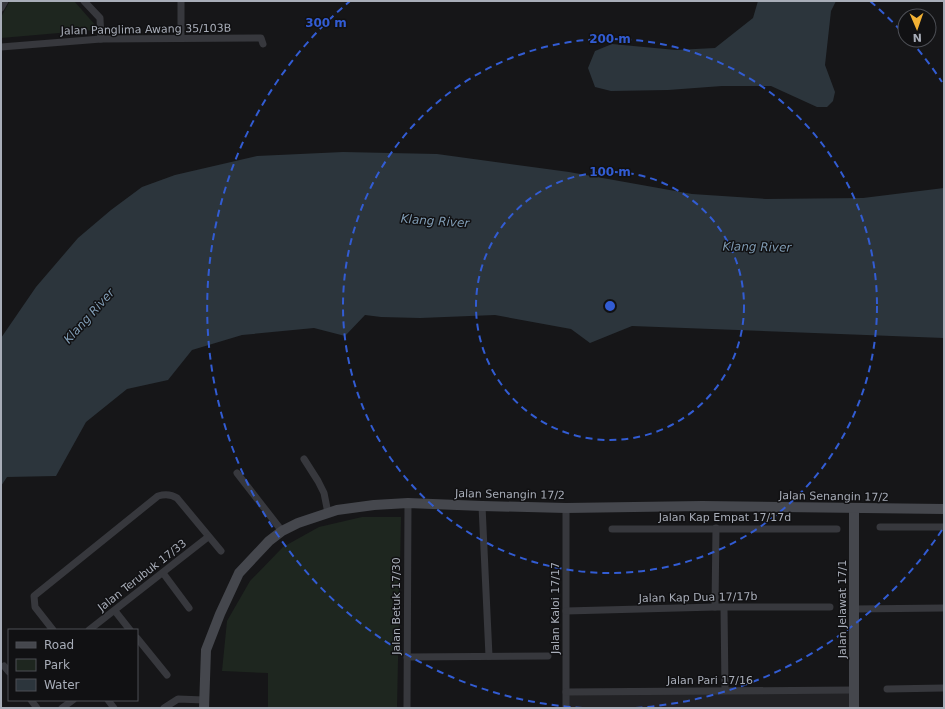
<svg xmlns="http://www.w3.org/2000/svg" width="945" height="709" font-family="'DejaVu Sans',sans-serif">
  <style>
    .built { fill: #222225 }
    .green { fill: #1e261f }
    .water { fill: #2c353c }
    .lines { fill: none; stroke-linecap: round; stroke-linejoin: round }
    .street { stroke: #37383d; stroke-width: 7 }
    .secondary { stroke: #45474d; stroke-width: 10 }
    .ring { fill: none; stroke: #325cd3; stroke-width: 2; stroke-dasharray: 7 5 }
    .labels { text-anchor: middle; stroke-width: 3; stroke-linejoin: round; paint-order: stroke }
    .street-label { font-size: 11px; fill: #a8adb8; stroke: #111113 }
    .water-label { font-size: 12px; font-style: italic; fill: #7f9bb3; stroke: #111113 }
    .centre { fill: #325cd3; stroke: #111113; stroke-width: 2 }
    .ring-label { font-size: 12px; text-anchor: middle; font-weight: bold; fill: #325cd3; stroke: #111113; stroke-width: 3; stroke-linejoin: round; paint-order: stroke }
  </style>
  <rect width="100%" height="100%" fill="#161618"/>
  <!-- built -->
  <path class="built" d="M 854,690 L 854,708 L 566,708 L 566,692 Z"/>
  <!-- green -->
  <g class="green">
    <path d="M 10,1 L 74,1 L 96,26 L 96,28 L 94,30 L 1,38 L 1,17 Z"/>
    <path d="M 362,517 L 401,517 L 397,708 L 268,708 L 268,673 L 222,671 L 227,621 L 250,581 L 283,547 L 319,527 Z"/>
  </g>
  <!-- water -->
  <g class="water">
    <path d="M 758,1 L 836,1 L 831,11 L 825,65 L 835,92 L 833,101 L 827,107 L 817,107 L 771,86 L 722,86 L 668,90 L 611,91 L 595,87 L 588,68 L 595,51 L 612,44 L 676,50 L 715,48 L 753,18 Z"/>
    <path d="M 343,152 L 437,154 L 569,172 L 692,194 L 766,199 L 863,198 L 944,188 L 944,338 L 632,326 L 590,343 L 571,329 L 495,315 L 420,318 L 381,317 L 365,315 L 345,336 L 314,328 L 242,335 L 192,350 L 168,380 L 127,389 L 86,422 L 56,476 L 7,477 L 1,486 L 1,338 L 36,287 L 78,238 L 111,210 L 142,187 L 175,175 L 257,156 Z"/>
  </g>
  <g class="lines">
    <!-- street -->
    <g class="street">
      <path d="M 84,1 L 100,18 L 101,39"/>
      <path d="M 1,8 L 5,1"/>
      <path d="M 181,38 L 181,1"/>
      <path d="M 1,47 L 101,39 L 261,38 L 263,44"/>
      <path d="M 304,459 L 318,481 L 324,493 L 328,513"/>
      <path d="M 237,473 L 282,531"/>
      <path d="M 482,506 L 489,656"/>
      <path d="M 566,508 L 566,708"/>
      <path d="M 880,527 L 944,527"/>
      <path d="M 612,529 L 837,529"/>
      <path d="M 163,573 L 189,608"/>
      <path d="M 715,607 L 716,528"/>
      <path d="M 724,607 L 725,690"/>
      <path d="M 854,609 L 944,608"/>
      <path d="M 115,611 L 130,630"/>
      <path d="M 566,611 L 715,607 L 830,607"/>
      <path d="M 53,630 L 35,607 L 34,596 L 158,496 C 165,494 171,494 177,498 L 221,551"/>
      <path d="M 89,630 L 208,537"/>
      <path d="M 137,638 L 167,675"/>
      <path d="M 407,657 L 548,656"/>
      <path d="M 4,666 L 9,672"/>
      <path d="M 887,689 L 944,688"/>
      <path d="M 566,692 L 854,690"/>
      <path d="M 31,700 L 37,708"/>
      <path d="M 108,700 L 114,708"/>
      <path d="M 62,708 L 73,700"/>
      <path d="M 164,708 L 178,699 L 204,700"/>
      <path d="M 407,708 L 408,503"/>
    </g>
    <!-- secondary -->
    <g class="secondary">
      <path d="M 854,509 L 854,708"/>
      <path d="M 204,708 L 206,650 L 220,614 L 239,573 L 269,541 L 282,531 L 298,523 L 337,510 L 374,505 L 408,503 L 482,506 L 566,508 L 702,506 L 944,509"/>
    </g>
  </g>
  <!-- distance rings -->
  <g class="ring">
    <circle cx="610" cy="306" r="134"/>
    <circle cx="610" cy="306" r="267"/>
    <path d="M942 530A401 401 0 1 1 350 1M870 1A401 401 0 0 1 903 33M910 40A401 401 0 0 1 942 82"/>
  </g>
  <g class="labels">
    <!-- street labels -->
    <g class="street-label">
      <text transform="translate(146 29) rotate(-1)" y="4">Jalan Panglima Awang 35/103B</text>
      <text transform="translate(510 494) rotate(1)" y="4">Jalan Senangin 17/2</text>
      <text transform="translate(834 496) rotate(1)" y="4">Jalan Senangin 17/2</text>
      <text x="725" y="521">Jalan Kap Empat 17/17d</text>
      <text transform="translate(142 575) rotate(-38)" y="4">Jalan Terubuk 17/33</text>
      <text transform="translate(698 597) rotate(-1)" y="4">Jalan Kap Dua 17/17b</text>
      <text transform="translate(396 606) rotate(-90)" y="4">Jalan Betuk 17/30</text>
      <text transform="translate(555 608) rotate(-90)" y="4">Jalan Kaloi 17/17</text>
      <text transform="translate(842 609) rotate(-90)" y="4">Jalan Jelawat 17/1</text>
      <text x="710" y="684">Jalan Pari 17/16</text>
    </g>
    <!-- water labels -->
    <g class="water-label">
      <text transform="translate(435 221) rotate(4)" y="4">Klang River</text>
      <text transform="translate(757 247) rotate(1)" y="4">Klang River</text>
      <text transform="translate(89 316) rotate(-48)" y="4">Klang River</text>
    </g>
  </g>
  <circle cx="610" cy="306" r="6" class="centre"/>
  <g class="ring-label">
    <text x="326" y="27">300 m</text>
    <text x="610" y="43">200 m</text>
    <text x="610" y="176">100 m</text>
  </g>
  <!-- border -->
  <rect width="945" height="709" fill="none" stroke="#a8adb8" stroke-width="4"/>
  <!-- legend -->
  <rect x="8" y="629" width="130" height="72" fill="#111113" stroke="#4d4f55"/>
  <rect x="16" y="642" width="20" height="6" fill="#45474d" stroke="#4d4f55"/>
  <text x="44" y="649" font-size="12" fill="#a8adb8">Road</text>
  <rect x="16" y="659" width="20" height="12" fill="#1e261f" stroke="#4d4f55"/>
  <text x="44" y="669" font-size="12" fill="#a8adb8">Park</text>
  <rect x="16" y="679" width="20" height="12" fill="#2c353c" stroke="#4d4f55"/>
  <text x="44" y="689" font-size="12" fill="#a8adb8">Water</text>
  <!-- north arrow -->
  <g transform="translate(917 28) rotate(178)"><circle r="19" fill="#111113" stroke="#4d4f55"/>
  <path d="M0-3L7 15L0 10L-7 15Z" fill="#f2b134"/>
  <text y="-6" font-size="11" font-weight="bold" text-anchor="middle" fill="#a8adb8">N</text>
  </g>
</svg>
